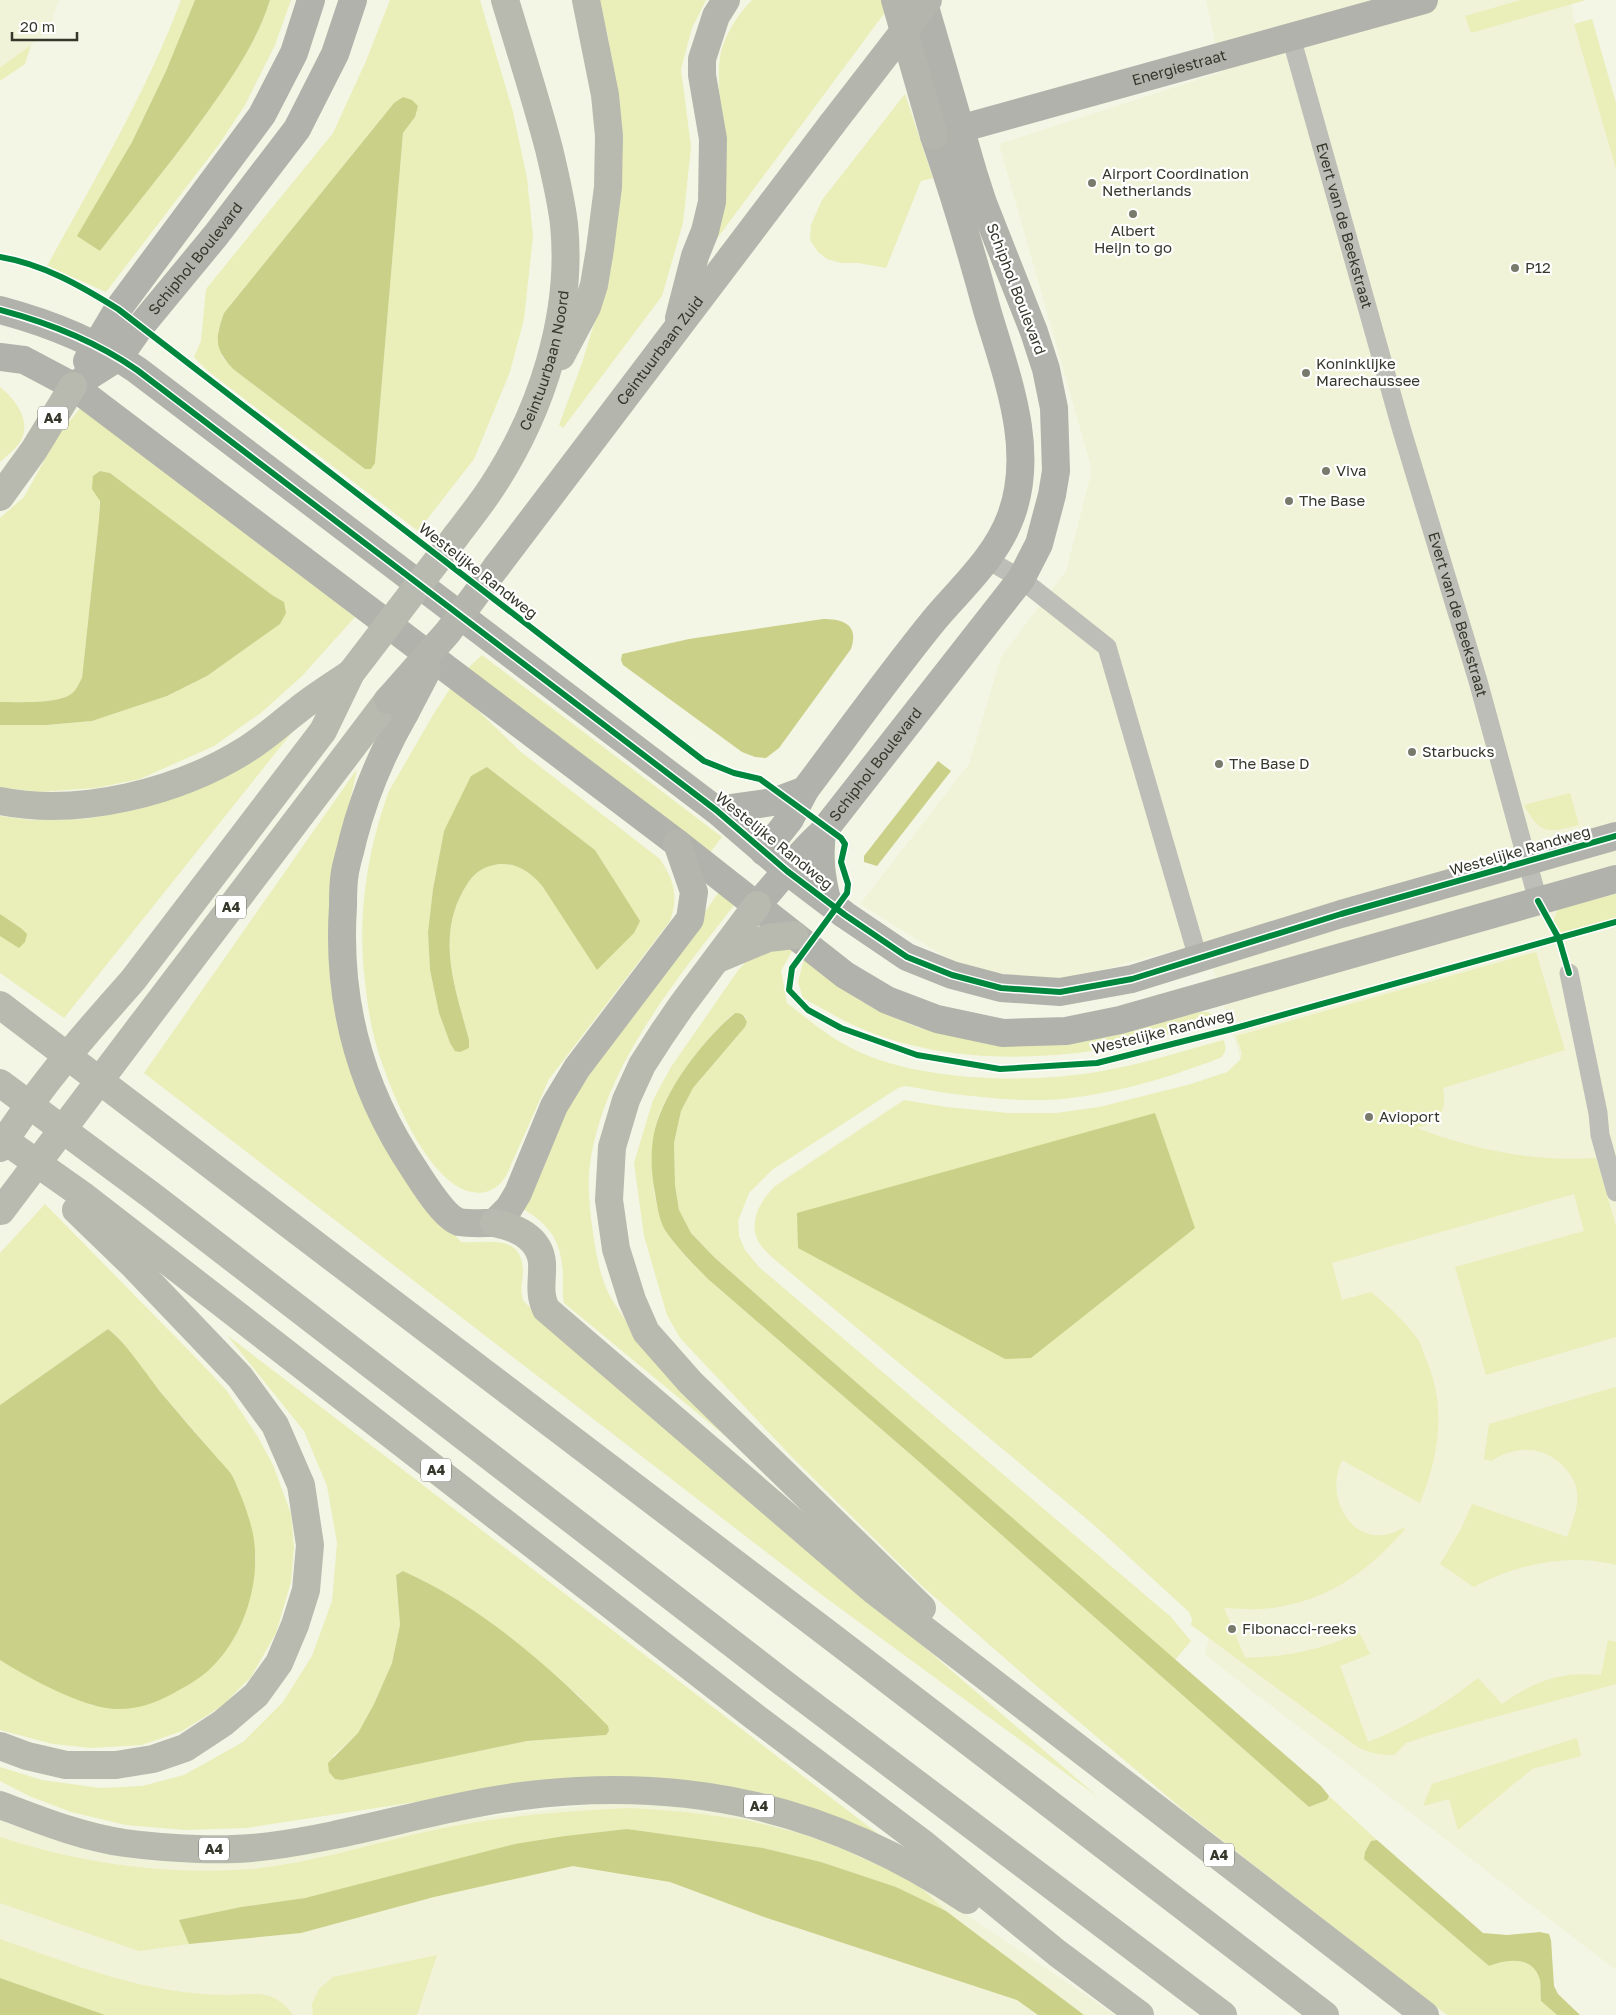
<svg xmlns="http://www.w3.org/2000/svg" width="1616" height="2015" font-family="'Golos Text',sans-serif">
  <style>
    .built { fill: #f0f3d7 }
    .green { fill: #eaeeb8; fill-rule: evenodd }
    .water { fill: #cad087 }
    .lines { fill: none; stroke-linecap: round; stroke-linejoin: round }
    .street { stroke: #bdbeb7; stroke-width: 19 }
    .secondary { stroke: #b1b2ab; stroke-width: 28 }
    .primary { stroke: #b4b5ad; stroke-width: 28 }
    .highway { stroke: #b8baaf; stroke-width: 28 }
    .primary-bridge { stroke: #b4b5ad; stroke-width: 28 }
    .highway-bridge { stroke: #b8baaf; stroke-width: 28 }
    .cycleway-casing { stroke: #fff; stroke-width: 9 }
    .cycleway { stroke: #00873e; stroke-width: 6 }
    .poi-dot { fill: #787a6c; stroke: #fff; stroke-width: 2 }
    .labels { text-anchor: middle; stroke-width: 4.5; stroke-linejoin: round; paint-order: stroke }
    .shield { fill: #fff; stroke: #72736b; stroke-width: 1 }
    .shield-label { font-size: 14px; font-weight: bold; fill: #35372b }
    .street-label { font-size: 15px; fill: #35372b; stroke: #fff }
    .poi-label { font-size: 15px; fill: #35372b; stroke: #fff; text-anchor: start }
  </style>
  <rect width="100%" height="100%" fill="#f4f6e5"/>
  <!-- built -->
  <g class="built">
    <path d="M 0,0 L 59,0 L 48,31 L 0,71 Z"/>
    <path d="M 1206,0 L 1571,0 L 1574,22 L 1616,169 L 1616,1970 L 1205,1655 L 1294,1236 L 1205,942 L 1054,983 L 960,966 L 860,904 L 969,764 L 1001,657 L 1066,571 L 1092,470 L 999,144 L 1222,72 Z"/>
    <path d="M 598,1804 L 660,1804 L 753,1818 L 835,1841 L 894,1866 L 1115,2015 L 0,2015 L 0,1818 L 6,1823 L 91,1851 L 142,1860 L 196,1863 L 271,1858 L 451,1821 Z"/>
  </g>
  <!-- green -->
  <g class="green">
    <path d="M 181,0 L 195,0 L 166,71 L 132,142 L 78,236 L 100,251 C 139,201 180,152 216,100 C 238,69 259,36 270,0 L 291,0 L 275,45 L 245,105 L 220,143 L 106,292 L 47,266 C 95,179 146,93 181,0 Z"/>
    <path d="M 390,0 L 480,0 L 513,112 L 527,178 L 533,236 L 524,319 L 510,372 L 474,459 L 418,531 L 209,372 L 194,357 L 201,341 L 206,289 L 333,133 L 366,61 ZM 403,97 L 415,117 L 403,133 L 375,463 L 371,469 L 365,469 L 233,369 L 222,357 L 218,330 L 224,313 L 394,103 Z"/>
    <path d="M 598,0 L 706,0 L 692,28 L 681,69 L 691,147 L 683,223 L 662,296 L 563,428 L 559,425 L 582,363 L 599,308 L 616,104 L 608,36 Z"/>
    <path d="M 752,0 L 892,0 L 886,11 L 707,252 C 711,203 716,155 719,106 C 720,88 717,70 721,52 C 726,33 738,14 752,0 Z"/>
    <path d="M 1521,0 L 1586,0 L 1471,33 L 1465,16 Z"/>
    <path d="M 1592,19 L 1616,103 L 1616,169 L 1574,24 Z"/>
    <path d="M 31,45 L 25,64 L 0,81 L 0,68 Z"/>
    <path d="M 905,94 L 933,178 L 921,181 L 886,268 L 858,263 L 841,263 L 827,259 L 818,252 L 810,240 L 811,225 L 822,200 Z"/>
    <path d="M 0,387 C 15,399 33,422 20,442 C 15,450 6,456 0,462 Z"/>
    <path d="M 82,406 L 355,617 L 302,676 L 262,712 L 214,746 L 140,779 L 96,788 L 38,792 L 0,787 L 0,725 L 47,725 L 92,721 L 167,696 L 207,676 L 279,624 L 284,602 L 272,595 L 110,473 L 100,471 L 99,519 L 82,678 C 79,683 76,691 71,694 C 58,704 17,702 0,702 L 0,518 L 24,497 L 59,434 Z"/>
    <path d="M 482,655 L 722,837 L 709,854 L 467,669 Z"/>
    <path d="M 451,687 L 465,698 L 521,752 L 660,859 C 674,881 679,895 670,921 L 549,1079 L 506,1176 C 498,1188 488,1195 472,1192 C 427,1184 389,1087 377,1048 C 371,1027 367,1003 365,981 C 357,918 367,850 389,791 L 433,715 ZM 487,767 L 595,850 L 609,872 L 543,887 C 530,871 512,859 490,866 C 476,870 470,879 463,891 C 436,940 456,990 469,1040 L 450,1043 L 439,1013 L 430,970 L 428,932 L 433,889 L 444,831 Z"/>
    <path d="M 297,726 L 64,1018 L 0,973 L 0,816 L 31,820 L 86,819 L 149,805 Z"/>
    <path d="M 357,769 L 343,833 L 335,987 L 426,1203 L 461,1242 C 486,1244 521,1232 523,1270 C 523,1281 519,1291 524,1302 L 1098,1797 L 822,1595 L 144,1073 Z"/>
    <path d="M 1570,793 L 1579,825 C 1547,833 1541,835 1524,805 Z"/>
    <path d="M 719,892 L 735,904 C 675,981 599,1072 589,1173 C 588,1192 590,1213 593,1233 C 596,1254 600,1278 611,1298 C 629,1329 653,1354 677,1380 C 700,1405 724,1429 747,1454 L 564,1303 C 562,1293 563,1285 563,1276 C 562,1243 551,1225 523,1209 L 548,1133 Z"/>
    <path d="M 1616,894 L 1616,919 L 1562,934 L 1553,921 L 1558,909 Z"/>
    <path d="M 771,946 L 793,949 L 781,971 L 787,1003 C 809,1020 830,1038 855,1050 C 921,1082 1031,1084 1102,1071 C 1143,1064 1183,1051 1223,1040 C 1227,1046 1226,1051 1222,1057 C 1170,1078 1101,1098 1045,1100 C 1012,1101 979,1097 946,1093 C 932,1091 919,1088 905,1086 L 898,1088 L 772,1170 L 749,1193 L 738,1221 L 739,1236 L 745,1250 L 759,1267 L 1171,1617 L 1191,1641 L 1175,1660 L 811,1343 L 714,1257 L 691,1233 L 679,1211 L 675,1185 L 674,1143 L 681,1111 L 693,1088 L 745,1027 L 747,1022 L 745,1016 L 734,1013 C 707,1036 662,1093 655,1129 C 650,1160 651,1197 664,1227 C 671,1243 695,1266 708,1279 L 917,1460 L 1309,1807 L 1327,1800 L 1329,1796 L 1377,1840 L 1371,1841 L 1365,1852 L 1364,1859 L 1489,1966 C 1507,1959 1533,1955 1540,1980 C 1541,1986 1540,1994 1541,2001 L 1557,2015 L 1447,2015 L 1399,1978 L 1187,1813 L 1039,1688 L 921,1585 L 790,1455 L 680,1338 L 667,1315 L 644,1236 L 634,1163 L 653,1100 L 671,1067 L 739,969 L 751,957 Z"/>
    <path d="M 1536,952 L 1565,1050 L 1443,1088 C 1447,1112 1440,1122 1417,1128 C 1474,1150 1535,1162 1596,1158 L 1616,1226 L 1616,1337 L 1486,1375 L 1455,1267 L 1584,1231 L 1574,1194 L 1332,1263 L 1342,1300 L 1371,1292 C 1387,1305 1404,1320 1417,1338 C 1421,1343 1423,1352 1426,1359 C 1447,1408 1439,1455 1420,1503 L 1342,1460 C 1322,1502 1358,1555 1403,1528 L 1405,1529 C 1366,1574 1323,1604 1262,1609 C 1249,1610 1236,1608 1224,1608 L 1245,1658 C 1285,1657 1323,1650 1359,1632 L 1370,1654 L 1340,1666 L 1368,1742 C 1409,1726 1444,1705 1478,1678 L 1502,1704 C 1535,1681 1560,1671 1601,1675 L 1608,1640 L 1616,1642 L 1616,1684 L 1433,1734 L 1406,1743 L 1394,1755 C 1379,1755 1369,1753 1356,1746 L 1191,1625 L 1192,1619 L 1189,1612 L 1094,1525 L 780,1264 C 774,1259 768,1254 763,1248 C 745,1227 759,1202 775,1186 L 904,1100 L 946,1107 L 1009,1113 L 1056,1113 L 1099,1107 L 1191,1084 L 1227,1072 L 1240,1060 L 1242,1053 L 1236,1036 Z"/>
    <path d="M 804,959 L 859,1000 L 890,1016 L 920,1028 L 968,1039 L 1113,1033 L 1200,1012 L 1208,1012 L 1222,1020 C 1182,1030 1141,1044 1100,1050 C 1019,1062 929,1060 853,1025 C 836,1017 820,1007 803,998 L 798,982 Z"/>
    <path d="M 45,1204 L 200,1362 L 227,1391 L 258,1437 L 273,1465 L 291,1514 L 294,1547 L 291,1582 L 276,1633 L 251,1677 L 222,1706 L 182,1731 L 142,1745 L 91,1748 L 53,1744 L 0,1730 L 0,1660 L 55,1689 L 94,1706 L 210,1669 L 226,1650 L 241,1623 L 251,1592 L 256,1558 L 250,1524 L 234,1478 L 148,1377 L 115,1334 L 108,1329 L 0,1405 L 0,1253 Z"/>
    <path d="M 227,1335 L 881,1836 L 806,1807 L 519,1786 L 246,1828 L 185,1830 L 126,1825 L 71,1812 L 29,1796 L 0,1781 L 0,1767 L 42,1780 L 100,1788 L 142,1786 L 184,1775 L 243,1742 L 283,1702 L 312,1656 L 332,1601 L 337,1543 L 327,1486 L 304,1431 ZM 403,1571 L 420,1579 L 464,1604 L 522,1647 L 579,1696 L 609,1731 L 606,1735 L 527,1741 L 342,1780 L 333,1756 L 358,1733 L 374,1704 L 392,1663 L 400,1625 L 396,1575 Z"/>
    <path d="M 1616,1387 L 1616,1565 C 1570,1553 1515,1564 1474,1587 L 1440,1564 L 1461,1529 L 1472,1504 L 1567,1537 C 1572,1523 1579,1506 1577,1492 C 1576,1482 1571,1475 1565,1468 C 1544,1445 1516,1445 1491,1461 L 1484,1459 L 1489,1424 Z"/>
    <path d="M 1577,1738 L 1581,1756 L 1532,1769 L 1458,1830 L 1449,1799 L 1423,1806 L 1432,1784 Z"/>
    <path d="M 631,1808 L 685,1812 L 746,1820 L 799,1833 L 838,1847 L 893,1872 L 920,1887 L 946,1911 L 896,1887 L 821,1862 L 763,1848 L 627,1829 L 565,1836 L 305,1898 L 241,1907 L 180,1920 L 189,1944 L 139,1951 L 0,1903 L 0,1837 C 76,1862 155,1874 235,1870 C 304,1867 371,1843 439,1829 C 502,1816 566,1811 631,1808 Z"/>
    <path d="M 0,1939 C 74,1965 145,1994 225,1995 C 254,1995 273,1987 293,2015 L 105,2015 L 0,1978 Z"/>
    <path d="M 437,1955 L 417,2015 L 313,2015 L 312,2004 L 319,1989 L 333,1977 Z"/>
  </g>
  <!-- water -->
  <g class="water">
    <path d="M 195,0 L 270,0 C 259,36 238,69 216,100 C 180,152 139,201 100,251 L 77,236 L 132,142 L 166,71 Z"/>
    <path d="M 403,97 L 412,100 L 418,106 L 415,117 L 403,133 L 375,463 L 371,469 L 365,469 L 233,369 C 214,349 215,338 224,313 L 394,103 Z"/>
    <path d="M 100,471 L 110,473 L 272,595 L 284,602 L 286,613 L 280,624 L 207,676 L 167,696 L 92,721 L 47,725 L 0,725 L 0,702 C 17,702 58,704 71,694 C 76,691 79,683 82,678 L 99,519 L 100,501 L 92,489 L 93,476 Z"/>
    <path d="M 823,619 C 844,619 859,625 851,649 L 779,748 L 766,758 L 755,757 L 742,752 L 623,665 L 621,660 L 622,654 L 689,639 Z"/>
    <path d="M 938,761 L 951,771 L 877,866 L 864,862 L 864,856 Z"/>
    <path d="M 487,767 L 595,850 L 640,921 L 634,933 L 597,970 L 543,887 C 530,871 512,859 490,866 C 476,870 470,879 463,891 C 436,940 456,990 469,1040 L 469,1048 L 460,1052 L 455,1051 L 450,1043 L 439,1013 L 430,970 L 428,932 L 433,889 L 444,831 L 471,776 Z"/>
    <path d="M 0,914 L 22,929 L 27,934 L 25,942 L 19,948 L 0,936 Z"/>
    <path d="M 735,1013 C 742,1013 744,1015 747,1022 L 745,1027 L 693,1088 L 681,1111 L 674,1143 L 675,1185 L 679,1210 L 691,1233 L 714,1257 L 811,1343 L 1321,1786 L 1329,1796 L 1327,1800 L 1309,1807 L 917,1460 L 708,1279 C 693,1264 677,1248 665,1230 C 659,1220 657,1205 655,1193 C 651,1173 650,1149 655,1129 C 666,1088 703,1040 735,1013 Z"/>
    <path d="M 1155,1113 L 1195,1228 L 1031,1358 L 1005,1359 L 798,1248 L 797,1213 Z"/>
    <path d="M 108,1329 C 126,1342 148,1377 163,1395 C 180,1415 196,1434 213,1453 C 219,1461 230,1470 234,1479 C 240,1493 246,1508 250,1522 C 265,1571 247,1634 210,1669 C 199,1679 185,1687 172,1694 C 154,1704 135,1710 114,1709 C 81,1707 29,1678 0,1660 L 0,1405 Z"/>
    <path d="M 403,1571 C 478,1604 551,1667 608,1726 L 609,1731 L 606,1735 L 527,1741 L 342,1780 L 335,1779 L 329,1772 L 328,1763 L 358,1733 L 374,1704 L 392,1663 L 400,1625 L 396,1575 Z"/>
    <path d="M 627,1829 L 763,1848 L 821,1862 L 896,1887 L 946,1911 L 1084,2015 L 1038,2015 L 1017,2000 L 764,1917 L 670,1882 L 573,1866 L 434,1897 L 301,1933 L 189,1944 L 179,1920 L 241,1907 L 305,1898 L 515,1844 L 565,1836 Z"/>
    <path d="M 1377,1840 L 1483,1933 L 1507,1935 L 1540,1932 L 1549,1934 L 1551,1940 L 1554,1986 L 1558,1994 L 1580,2015 L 1557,2015 L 1541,2001 C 1540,1994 1541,1986 1540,1980 C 1533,1955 1507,1959 1489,1966 L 1364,1859 L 1365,1852 L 1371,1841 Z"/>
    <path d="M 0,1978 L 105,2015 L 0,2015 Z"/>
  </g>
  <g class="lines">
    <!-- street -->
    <g class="street">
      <path id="s1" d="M 1291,37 L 1402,431 L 1478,681 L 1538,901"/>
      <path d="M 988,560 L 1021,579 L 1107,647 L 1198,958"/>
      <path d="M 1569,973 L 1598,1113 L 1600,1135 L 1616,1192"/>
    </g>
    <!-- secondary -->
    <g class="secondary">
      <path d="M 0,310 C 49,323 95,341 137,370 L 716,810 L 787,871 L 845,915 L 907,957 L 952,975 L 1001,988 L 1060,992 L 1132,979 L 1341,914 L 1616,836"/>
      <path d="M 0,357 L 24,360 L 73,386 L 677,843 L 845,975 L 887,1000 L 937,1019 L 1003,1033 L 1066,1031 L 1120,1020 L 1616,879"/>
      <path d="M 87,361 L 118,309 L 262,115 L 294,53 L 311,0"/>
      <path id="s2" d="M 73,386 L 119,357 L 140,327 L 216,235 L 297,129 L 335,54 L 353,0"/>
      <path d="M 716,810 L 773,802 L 805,790"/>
      <path d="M 822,833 C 819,859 821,875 827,900"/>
      <path id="s3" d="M 764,852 L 790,819 L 805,790 C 848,733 890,674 935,619 C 963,586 996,557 1011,516 C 1036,448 1006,375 987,310 C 971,251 954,194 934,136 L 1424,0"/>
      <path id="s4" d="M 757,905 C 779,881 798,854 822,833 L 1021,579 L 1039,544 L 1052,495 L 1056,471 L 1054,408 L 1046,369 L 1034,332 L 983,203 L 973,172 L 923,0"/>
    </g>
    <!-- primary -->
    <g class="primary">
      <path d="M 895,0 L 934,136"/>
      <path d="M 679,318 L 695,256 L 705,231 L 712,202 L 713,139 L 702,75 L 702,59 L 716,16 L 726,0"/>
      <path id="s5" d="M 497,566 L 832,124"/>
      <path d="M 405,713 C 382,753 365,793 353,839 C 351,849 347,861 345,872 C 343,883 343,895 343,906 C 337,996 357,1078 405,1155 C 415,1170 442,1217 459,1222 C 470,1224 483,1223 494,1223 L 509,1208 L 518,1193 L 554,1106 L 577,1068 L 690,919 L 694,892 L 677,843"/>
    </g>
    <!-- highway -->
    <g class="highway">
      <path d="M 561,356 L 587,307 L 594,285 L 600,249 L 608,187 L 609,136 L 605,95 L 586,0"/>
      <path d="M 0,497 L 34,450 L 73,386"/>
      <path id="s6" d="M 456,536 C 468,520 481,504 492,487 C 542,411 573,314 564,224 C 561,199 555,174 549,149 C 536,99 520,50 505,0"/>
      <path d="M 0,801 C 80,817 179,792 247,749 C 266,737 281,723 298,710 C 314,697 332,686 348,675"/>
      <path d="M 757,905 L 682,1005 L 662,1034 L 642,1065 L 626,1100 L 612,1147 L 609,1200 L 616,1249 L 632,1300 L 646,1332 L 690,1382 L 922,1608"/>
      <path d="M 720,958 L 768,938 L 794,935"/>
      <path d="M 0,1005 L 832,1637 L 1325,2015"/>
      <path d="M 111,1005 L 133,980 L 323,731 L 351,673"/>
      <path d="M 140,1027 L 388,700"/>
      <path d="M 0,1083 L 151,1195 L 786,1685 L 1223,2015"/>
      <path d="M 0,1137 L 85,1197 L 755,1717 L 925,1845 L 1057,1953 L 1140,2015"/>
      <path d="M 494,1223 C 515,1227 540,1237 542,1263 C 543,1280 538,1292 546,1309 L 873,1590 L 1425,2015"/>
      <path d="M 0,1746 L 27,1756 L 66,1765 L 116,1765 L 153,1759 L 185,1748 L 223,1723 L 256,1695 L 279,1663 L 295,1625 L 306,1590 L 310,1545 L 301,1485 L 275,1425 L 240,1377 L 134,1266 L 76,1210"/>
      <path d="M 0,1805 C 40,1820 82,1837 125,1843 C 169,1849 227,1852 270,1846 C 355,1835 437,1807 522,1796 C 686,1775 829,1808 967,1900"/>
    </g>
    <!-- primary-bridge -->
    <g class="primary-bridge">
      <path d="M 832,124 L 928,0"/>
      <path d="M 388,700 L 448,632 L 497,566"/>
      <path d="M 405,713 L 427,671"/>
    </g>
    <!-- highway-bridge -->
    <g class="highway-bridge">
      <path d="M 351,673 L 456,536"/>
      <path d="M 0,1148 C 32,1097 71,1050 111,1005"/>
      <path d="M 1,1211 L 140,1027"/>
    </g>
    <defs>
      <g id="cycleway">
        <path d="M 0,257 C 43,264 81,286 118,309 L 704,761 L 734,773 L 760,779 L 841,838 L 845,844 L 841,862 L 848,884 L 847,893 L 792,968 L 789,990 L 808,1010 L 841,1028 L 917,1055 L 1000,1069 L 1097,1063 L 1232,1029 L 1616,922"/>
        <path d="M 0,310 C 49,323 95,341 137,370 L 716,810 L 787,871 L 845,915 L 907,957 L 952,975 L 1001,988 L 1060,992 L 1132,979 L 1341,914 L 1616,836"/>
        <path d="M 1538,901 L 1559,939 L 1569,973"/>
      </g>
    </defs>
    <!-- cycleway casing -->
    <use href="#cycleway" class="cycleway-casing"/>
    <!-- cycleway -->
    <use href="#cycleway" class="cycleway"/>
  </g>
  <!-- markers -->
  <g class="poi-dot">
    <circle cx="1092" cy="183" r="5"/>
    <circle cx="1133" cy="214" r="5"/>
    <circle cx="1515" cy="268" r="5"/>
    <circle cx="1306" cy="373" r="5"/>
    <circle cx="1326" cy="471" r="5"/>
    <circle cx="1289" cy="501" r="5"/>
    <circle cx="1412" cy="752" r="5"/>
    <circle cx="1219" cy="764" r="5"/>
    <circle cx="1369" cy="1117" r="5"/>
    <circle cx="1232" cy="1629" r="5"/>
  </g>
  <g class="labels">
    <!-- shield labels -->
    <g class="shield">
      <rect x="38" y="406.5" width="30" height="23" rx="4"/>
      <rect x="216" y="895.5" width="30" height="23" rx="4"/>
      <rect x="421" y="1458.5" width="30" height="23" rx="4"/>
      <rect x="744" y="1794.5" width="30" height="23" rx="4"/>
      <rect x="199" y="1837.5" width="30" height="23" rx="4"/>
      <rect x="1204" y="1843.5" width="30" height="23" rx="4"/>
    </g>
    <g class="shield-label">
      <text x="53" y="423">A4</text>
      <text x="231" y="912">A4</text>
      <text x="436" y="1475">A4</text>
      <text x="759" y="1811">A4</text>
      <text x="214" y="1854">A4</text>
      <text x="1219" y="1860">A4</text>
    </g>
    <!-- street labels -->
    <g class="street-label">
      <text dy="5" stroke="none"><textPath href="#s3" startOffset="1066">Energiestraat</textPath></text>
      <text dy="5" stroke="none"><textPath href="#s1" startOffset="196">Evert van de Beekstraat</textPath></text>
      <text dy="5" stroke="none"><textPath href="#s2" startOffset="179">Schiphol Boulevard</textPath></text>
      <text transform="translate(1016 289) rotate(69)" y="5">Schiphol Boulevard</text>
      <text dy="5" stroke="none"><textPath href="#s5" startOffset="270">Ceintuurbaan Zuid</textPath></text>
      <text dy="5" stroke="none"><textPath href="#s6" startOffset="199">Ceintuurbaan Noord</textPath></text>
      <text transform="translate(478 571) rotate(38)" y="5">Westelijke Randweg</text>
      <text dy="5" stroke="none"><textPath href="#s1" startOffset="601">Evert van de Beekstraat</textPath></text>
      <text dy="5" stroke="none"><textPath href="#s4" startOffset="184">Schiphol Boulevard</textPath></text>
      <text transform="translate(774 841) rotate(39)" y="5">Westelijke Randweg</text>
      <text transform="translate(1520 851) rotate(-16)" y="5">Westelijke Randweg</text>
      <text transform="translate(1163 1032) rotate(-14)" y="5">Westelijke Randweg</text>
    </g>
    <!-- poi labels -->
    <g class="poi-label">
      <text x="1102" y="179">Airport Coordination<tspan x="1102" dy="17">Netherlands</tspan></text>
      <text x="1133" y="236" text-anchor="middle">Albert<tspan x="1133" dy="17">Heijn to go</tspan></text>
      <text x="1525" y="273">P12</text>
      <text x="1316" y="369">Koninklijke<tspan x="1316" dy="17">Marechaussee</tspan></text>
      <text x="1336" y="476">Viva</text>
      <text x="1299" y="506">The Base</text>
      <text x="1422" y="757">Starbucks</text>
      <text x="1229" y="769">The Base D</text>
      <text x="1379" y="1122">Avioport</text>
      <text x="1242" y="1634">Fibonacci-reeks</text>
    </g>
  </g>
  <!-- scale -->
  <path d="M12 32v8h65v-8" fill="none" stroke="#35372b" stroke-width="2.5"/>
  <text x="20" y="32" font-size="15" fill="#35372b" stroke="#ffffff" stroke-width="4" paint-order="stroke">20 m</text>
</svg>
